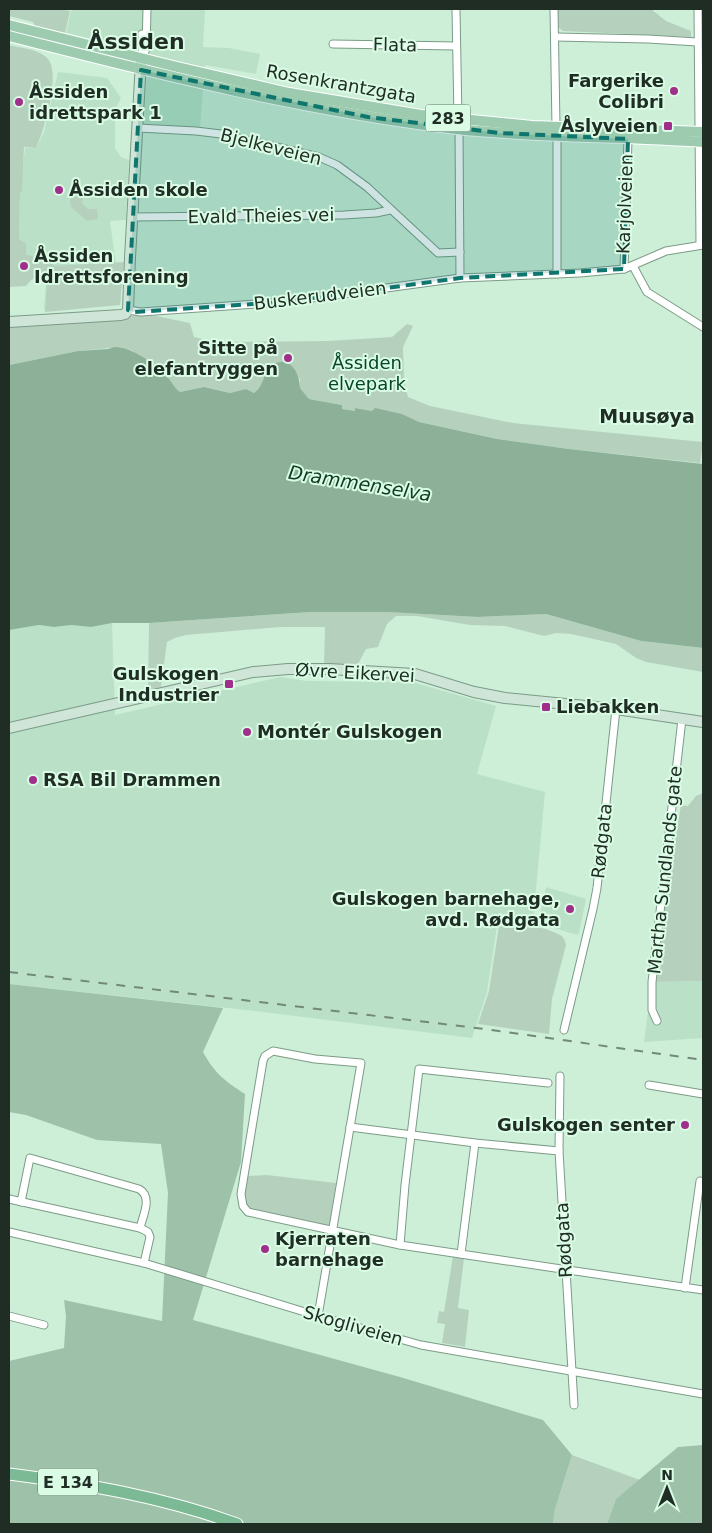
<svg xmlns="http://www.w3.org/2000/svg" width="712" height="1533" font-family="'DejaVu Sans',sans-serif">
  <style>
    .built { fill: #bae1c7 }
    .green { fill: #b5d1be }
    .forest { fill: #9ec1aa }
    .water { fill: #8db099 }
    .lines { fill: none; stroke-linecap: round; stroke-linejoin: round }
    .minor-casing { stroke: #7c9b87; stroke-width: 9 }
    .secondary-casing { stroke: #7c9b87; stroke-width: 12 }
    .primary-casing { stroke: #fff; stroke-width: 12 }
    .trunk-casing { stroke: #fff; stroke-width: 13 }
    .minor { stroke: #fff; stroke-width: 7 }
    .secondary { stroke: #cee5d7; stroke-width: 10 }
    .primary { stroke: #9dcbb0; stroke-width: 10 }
    .trunk { stroke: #7cba96; stroke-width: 11 }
    .rail { stroke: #72897a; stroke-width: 2; stroke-dasharray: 9 9; stroke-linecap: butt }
    .marked { fill: #0f766e; fill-opacity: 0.2; stroke: #0f766e; stroke-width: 4; stroke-dasharray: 10 6; stroke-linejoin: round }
    .poi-dot { fill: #a02e8b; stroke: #dafce5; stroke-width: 2 }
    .labels { text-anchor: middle; stroke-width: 4; stroke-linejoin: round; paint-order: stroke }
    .shield { fill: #dafce5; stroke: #586b5f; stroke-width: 1 }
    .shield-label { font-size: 16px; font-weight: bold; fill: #202d25 }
    .street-label { font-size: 18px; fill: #202d25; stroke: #dafce5 }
    .poi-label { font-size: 18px; font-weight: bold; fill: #202d25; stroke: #dafce5; text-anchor: start }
    .park-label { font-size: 18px; fill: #054628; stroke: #dafce5 }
    .neighbourhood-label { font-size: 19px; font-weight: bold; fill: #202d25; stroke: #dafce5 }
    .water-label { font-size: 19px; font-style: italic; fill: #0e3b23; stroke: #dafce5 }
    .district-label { font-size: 22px; font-weight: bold; fill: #202d25; stroke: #dafce5 }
  </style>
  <rect width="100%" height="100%" fill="#cdefd8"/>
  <!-- built -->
  <g class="built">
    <path d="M 74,9 L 205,9 L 203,47 L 229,48 L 260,54 L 256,74 L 205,65 L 200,128 L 144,125 L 148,53 L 66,33 L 71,11 Z"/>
    <path d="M 58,72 L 107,78 L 121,98 L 115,110 L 115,148 L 121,157 L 129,160 L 126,220 L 110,221 L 121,302 L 44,309 L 46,283 L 31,279 L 26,255 L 19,239 L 20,193 L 25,148 L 36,148 L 44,132 Z"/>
    <path d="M 112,623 L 115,715 L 280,677 L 307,681 L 412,682 L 496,706 L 477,774 L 545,792 L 533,922 L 499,913 L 487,992 L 472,1038 L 255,1011 L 9,984 L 9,630 L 39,625 L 54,627 L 71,625 L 91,627 Z"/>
    <path d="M 546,887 L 586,899 L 579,933 L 577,935 L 538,923 Z"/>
    <path d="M 703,981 L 703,1038 L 644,1042 L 652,982 Z"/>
  </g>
  <!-- green -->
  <g class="green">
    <path d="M 9,9 L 61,9 L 70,11 L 65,33 L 35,26 L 33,22 L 9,16 Z"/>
    <path d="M 558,9 L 651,9 L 666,21 L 691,31 L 691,37 L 563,31 L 558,27 Z"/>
    <path d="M 9,45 C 20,48 40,49 48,59 C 61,74 44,131 36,148 L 24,147 L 22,191 L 20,193 L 19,239 L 26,244 L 26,255 L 33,256 L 33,259 L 51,259 L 54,266 L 124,262 L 120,305 L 45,312 L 47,283 L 32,279 L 26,286 L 9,287 L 9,294 Z"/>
    <path d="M 78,196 L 83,198 L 82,203 L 88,209 L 97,209 L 98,219 L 87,221 L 71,207 L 70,201 L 72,197 Z"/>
    <path d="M 140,315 L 156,316 L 190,323 L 194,337 L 216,342 L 328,341 L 392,337 L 407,324 L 413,326 L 403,347 L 404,381 L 408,397 L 430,406 L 513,423 L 703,442 L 700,463 L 569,449 L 497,439 L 419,422 L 402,414 L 372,411 L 356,408 L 355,411 L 341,409 L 342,405 L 309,399 L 300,388 L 300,379 L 279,362 C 262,368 268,385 254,393 L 246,389 L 230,393 L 204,387 L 180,392 L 175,389 L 168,378 L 150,363 L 131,350 L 120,347 L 78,351 L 9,365 L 9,324 Z"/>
    <path d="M 311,612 L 387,612 L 478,617 L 546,614 L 641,641 L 703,648 L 703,672 L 646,662 L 636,658 L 616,644 L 571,634 L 556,633 L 544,636 L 505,626 L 470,625 L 417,616 L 396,616 L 387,624 L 378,647 L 366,649 L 357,666 L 324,665 L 325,627 L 281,627 L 186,635 L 175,638 L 167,642 L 161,687 L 148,690 L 149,623 Z"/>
    <path d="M 703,793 L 703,981 L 652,982 L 681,805 L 688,806 L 696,796 Z"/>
    <path d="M 500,919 C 515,922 548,928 560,935 C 564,937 565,941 566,945 L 552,999 L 549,1034 L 478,1024 L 489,991 Z"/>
    <path d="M 267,1175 L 336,1183 L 330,1223 L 327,1227 L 249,1209 L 244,1200 L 247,1176 Z"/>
    <path d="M 453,1256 L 464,1258 L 458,1308 L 469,1310 L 465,1347 L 442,1343 L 445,1324 L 437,1323 L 439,1311 L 444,1312 Z"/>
    <path d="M 572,1455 L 640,1480 L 616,1499 L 607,1524 L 553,1524 L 555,1509 Z"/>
  </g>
  <!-- forest -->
  <g class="forest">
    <path d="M 9,984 L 223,1008 L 203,1052 C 215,1074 225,1081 245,1094 L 241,1162 L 193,1320 L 400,1377 L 543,1420 L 572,1455 L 555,1509 L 553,1524 L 9,1524 L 9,1361 L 64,1348 L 66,1316 L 64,1300 L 162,1321 L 168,1193 L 161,1144 L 97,1140 L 26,1115 L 9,1112 Z"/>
    <path d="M 703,1445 L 703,1524 L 607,1524 L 616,1499 L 678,1447 Z"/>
  </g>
  <!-- water -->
  <path class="water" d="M 114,347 C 132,346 156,365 168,378 C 173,383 174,388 180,392 L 204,387 L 230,393 L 246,389 L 254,393 C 265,386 263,370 274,364 C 291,355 300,375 300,388 L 309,399 L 342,405 L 342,409 L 355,411 L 355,408 L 372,411 L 375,408 L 402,414 L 419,422 L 497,439 L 569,449 L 703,464 L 703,648 L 641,641 L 546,614 L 478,617 L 387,612 L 311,612 L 149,623 L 112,623 L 91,627 L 71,625 L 54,627 L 39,625 L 9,630 L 9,365 L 78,351 L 108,349 Z"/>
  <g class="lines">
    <defs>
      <g id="minor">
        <path d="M 456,9 L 458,119"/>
        <path d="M 554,9 L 556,127"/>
        <path d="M 698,9 L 700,245"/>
        <path d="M 555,37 L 648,39 L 697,42"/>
        <path d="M 333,44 L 456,46"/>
        <path d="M 142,58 L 146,49 L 147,9"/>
        <path d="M 142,58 L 142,34"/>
        <path d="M 138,128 L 196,131 L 221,134 L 319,157 L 337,165 L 367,187 L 438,253 L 460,252"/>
        <path d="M 459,129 L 460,278"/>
        <path d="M 557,137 L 557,274"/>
        <path d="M 133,217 L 344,215 L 376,213 L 390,210"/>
        <path d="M 633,266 L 647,292 L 703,327"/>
        <path d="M 624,269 L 628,139"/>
        <path d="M 128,310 L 141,312 L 283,302 L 460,278 L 580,273 L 624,269 L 666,251 L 703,245"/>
        <path d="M 657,1021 L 652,1010 L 652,982 L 682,719"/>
        <path d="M 564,1030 L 593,909 L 597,888 L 616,709"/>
        <path d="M 560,1076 L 559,1151 L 574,1405"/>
        <path d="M 649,1085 L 703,1094"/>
        <path d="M 350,1127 L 475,1143 L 559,1151"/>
        <path d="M 9,1199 L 140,1228 L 148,1232 L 150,1237 L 144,1263"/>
        <path d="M 21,1202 L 30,1158 L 139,1189 C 153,1197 143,1215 140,1228"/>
        <path d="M 9,1232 L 144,1263 L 318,1316 L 421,1345 L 703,1394"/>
        <path d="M 400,1245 L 405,1185 L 419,1069 L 548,1083"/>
        <path d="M 461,1254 L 475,1143"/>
        <path d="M 685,1288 L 700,1181"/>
        <path d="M 9,1316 L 44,1325"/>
        <path d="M 318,1316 L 361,1063 L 315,1059 L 273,1051 L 265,1056 L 263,1061 L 241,1194 L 243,1206 L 248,1212 L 400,1245 L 703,1290"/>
      </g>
      <g id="secondary">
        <path d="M 9,322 L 121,315 L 125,314 L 128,310 L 130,258 L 141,61"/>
        <path d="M 9,728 L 253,672 L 288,669 L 329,669 L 415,674 L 474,692 L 505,698 L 616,709 L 703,722"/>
      </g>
      <g id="primary">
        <path d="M 9,25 L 173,66 L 289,93 L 421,115 L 532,126 L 703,132"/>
        <path d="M 9,36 C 157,74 305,111 457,129 C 539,138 621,136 703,142"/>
      </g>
      <path id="trunk" d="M 9,1474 C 87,1484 163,1497 237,1524"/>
    </defs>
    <!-- minor casing -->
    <use href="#minor" class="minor-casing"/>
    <!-- secondary casing -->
    <use href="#secondary" class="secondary-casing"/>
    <!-- primary casing -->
    <use href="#primary" class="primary-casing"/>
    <!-- trunk casing -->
    <use href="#trunk" class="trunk-casing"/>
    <!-- minor -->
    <use href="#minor" class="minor"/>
    <!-- secondary -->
    <use href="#secondary" class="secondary"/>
    <!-- primary -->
    <use href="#primary" class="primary"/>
    <!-- trunk -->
    <use href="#trunk" class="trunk"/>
    <!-- rail -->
    <path class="rail" d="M 9,972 L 485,1029 L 703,1060"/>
  </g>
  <!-- marked area -->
  <path class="marked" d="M 141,70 L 368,117 L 500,133 L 628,139 L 624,269 L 460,278 L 283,302 L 135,312 L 128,310 Z"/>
  <!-- markers -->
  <g class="poi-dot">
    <circle cx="674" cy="91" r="5"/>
    <circle cx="19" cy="102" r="5"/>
    <rect x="663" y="121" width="10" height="10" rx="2.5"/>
    <circle cx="59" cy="190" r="5"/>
    <circle cx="24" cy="266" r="5"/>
    <circle cx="288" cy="358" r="5"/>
    <rect x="224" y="679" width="10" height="10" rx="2.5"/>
    <rect x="541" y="702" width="10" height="10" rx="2.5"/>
    <circle cx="247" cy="732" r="5"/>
    <circle cx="33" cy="780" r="5"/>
    <circle cx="570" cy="909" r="5"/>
    <circle cx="685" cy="1125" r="5"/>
    <circle cx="265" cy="1249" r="5"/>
  </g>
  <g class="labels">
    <!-- shield labels -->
    <g class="shield">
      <rect x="425.5" y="104.5" width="45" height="27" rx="4"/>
      <rect x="38" y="1468.5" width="60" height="27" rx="4"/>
    </g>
    <g class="shield-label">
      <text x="448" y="124">283</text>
      <text x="68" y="1488">E 134</text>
    </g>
    <!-- street labels -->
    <g class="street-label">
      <text transform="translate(395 45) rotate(1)" y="6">Flata</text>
      <text transform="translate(341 84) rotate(10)" y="6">Rosenkrantzgata</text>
      <text transform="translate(271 147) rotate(14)" y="6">Bjelkeveien</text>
      <text transform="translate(625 204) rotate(-88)" y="6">Karjolveien</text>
      <text transform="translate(261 216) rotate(-1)" y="6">Evald Theies vei</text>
      <text transform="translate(320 296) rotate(-7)" y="6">Buskerudveien</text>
      <text transform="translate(355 673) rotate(3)" y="6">Øvre Eikervei</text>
      <text transform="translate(602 841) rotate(-84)" y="6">Rødgata</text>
      <text transform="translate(665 870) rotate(-84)" y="6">Martha Sundlands gate</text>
      <text transform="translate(564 1240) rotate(-93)" y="6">Rødgata</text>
      <text transform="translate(353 1326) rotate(16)" y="6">Skogliveien</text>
    </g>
    <!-- poi labels -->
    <g class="poi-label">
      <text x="664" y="87" text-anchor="end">Fargerike<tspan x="664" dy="21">Colibri</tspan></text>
      <text x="29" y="98">Åssiden<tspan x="29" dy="21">idrettspark 1</tspan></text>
      <text x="658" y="132" text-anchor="end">Åslyveien</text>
      <text x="69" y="196">Åssiden skole</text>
      <text x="34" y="262">Åssiden<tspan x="34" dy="21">Idrettsforening</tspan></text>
      <text x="278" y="354" text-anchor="end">Sitte på<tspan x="278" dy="21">elefantryggen</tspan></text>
      <text x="219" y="680" text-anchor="end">Gulskogen<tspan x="219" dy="21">Industrier</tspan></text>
      <text x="556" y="713">Liebakken</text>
      <text x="257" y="738">Montér Gulskogen</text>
      <text x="43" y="786">RSA Bil Drammen</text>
      <text x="560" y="905" text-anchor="end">Gulskogen barnehage,<tspan x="560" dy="21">avd. Rødgata</tspan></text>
      <text x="675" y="1131" text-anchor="end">Gulskogen senter</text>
      <text x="275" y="1245">Kjerraten<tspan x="275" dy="21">barnehage</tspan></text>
    </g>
    <!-- park labels -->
    <g class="park-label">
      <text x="367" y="369">Åssiden<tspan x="367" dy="21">elvepark</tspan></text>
    </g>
    <!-- neighbourhood labels -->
    <g class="neighbourhood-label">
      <text x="647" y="423">Muusøya</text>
    </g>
    <!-- water labels -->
    <g class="water-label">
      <text transform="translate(360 483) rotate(9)" y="7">Drammenselva</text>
    </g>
    <!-- district labels -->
    <g class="district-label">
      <text x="136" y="49">Åssiden</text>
    </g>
  </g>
  <!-- border -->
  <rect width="712" height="1533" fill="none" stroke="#202d25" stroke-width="20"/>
  <!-- north arrow -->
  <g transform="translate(667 1488)" stroke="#dafce5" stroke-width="4" paint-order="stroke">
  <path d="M0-4L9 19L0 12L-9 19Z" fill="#202d25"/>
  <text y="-8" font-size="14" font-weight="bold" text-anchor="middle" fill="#202d25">N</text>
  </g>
</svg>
